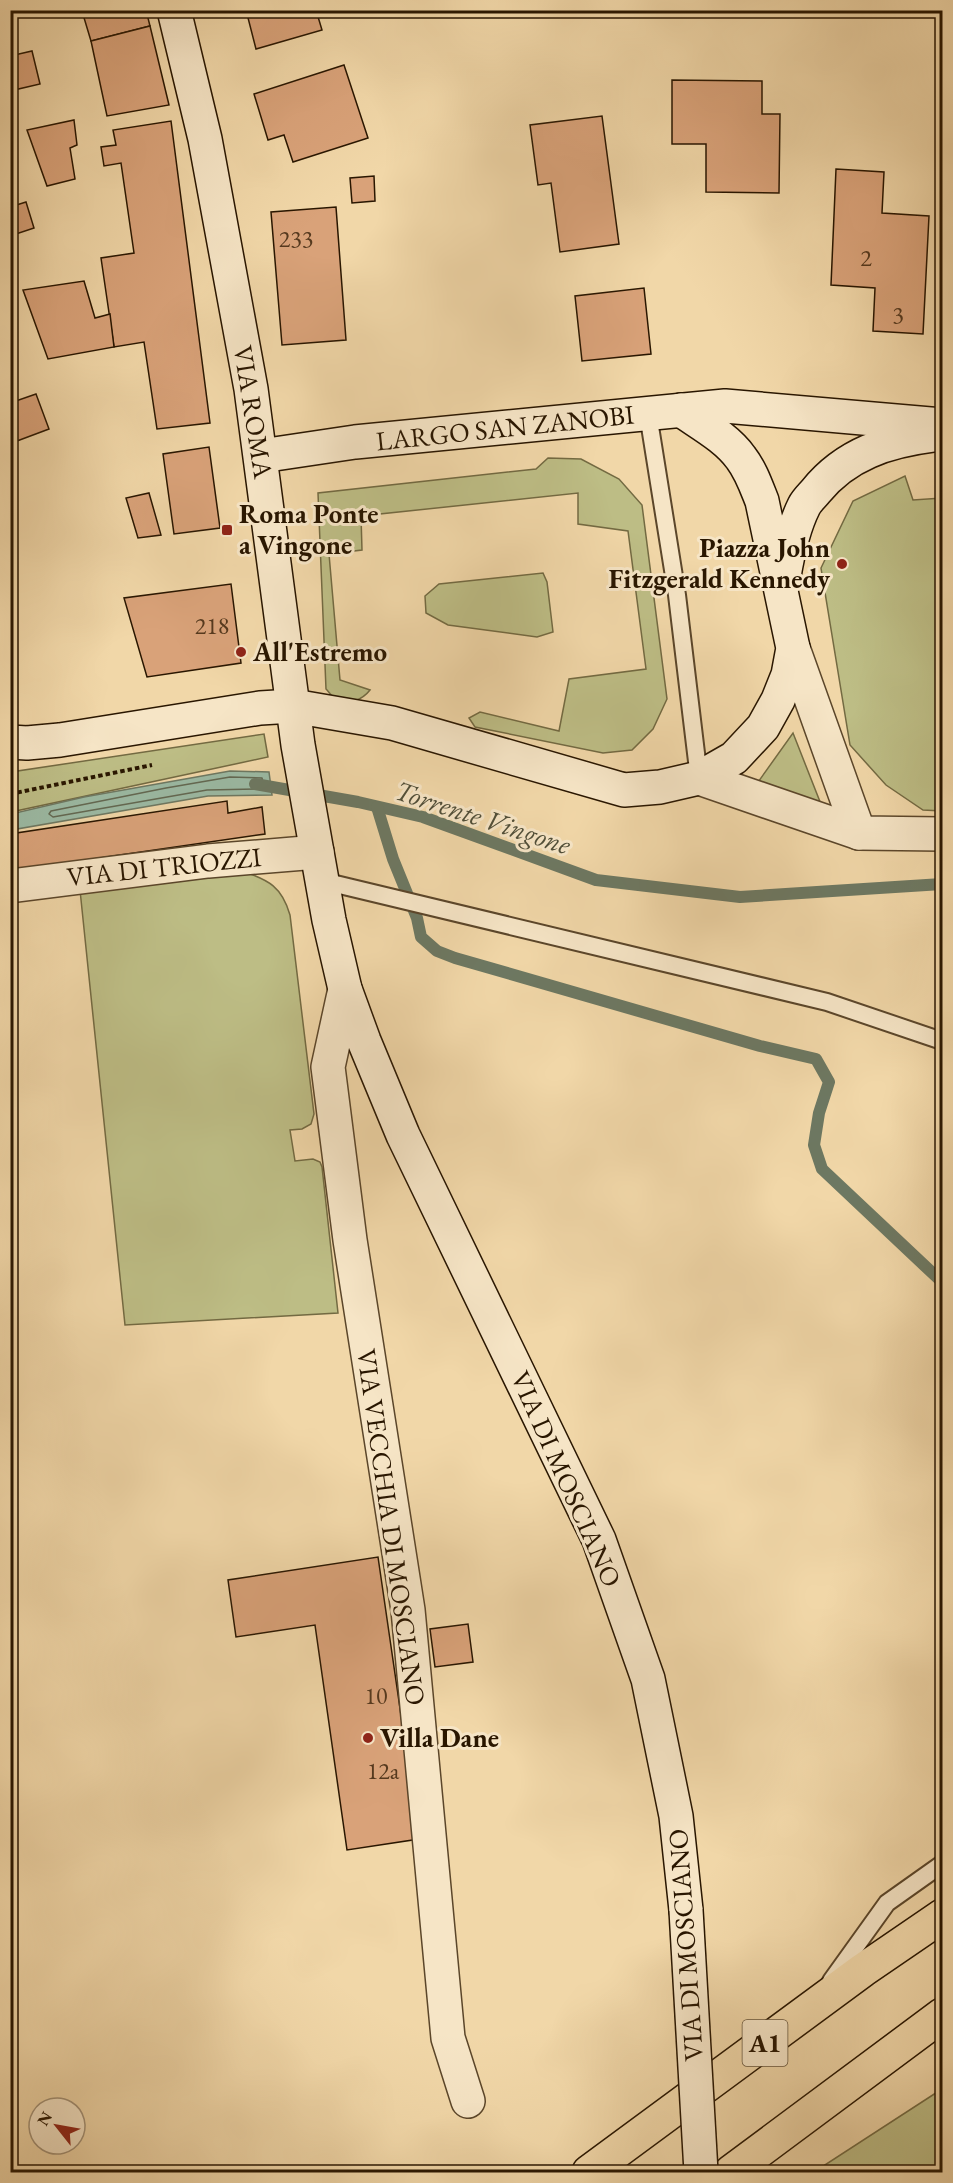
<svg xmlns="http://www.w3.org/2000/svg" width="953" height="2183" font-family="'EB Garamond',serif">
  <style>
    .green { fill: #bdbd85; stroke: #736a42; stroke-width: 1.5 }
    .water { fill: #9bbaa4; stroke: #6d7862; stroke-width: 1.5 }
    .lines { fill: none; stroke-linecap: round; stroke-linejoin: round }
    .shore { stroke: #626852; stroke-width: 1.5 }
    .stream { stroke: #6d7862; stroke-width: 12 }
    .building { fill: #d9a279; stroke: #291600; stroke-width: 1.5 }
    .lane-casing { stroke: #5b462a; stroke-width: 20 }
    .street-casing { stroke: #5b462a; stroke-width: 36 }
    .secondary-casing { stroke: #291600; stroke-width: 36 }
    .highway-casing { stroke: #291600; stroke-width: 36 }
    .path { stroke: #291600; stroke-width: 4; stroke-dasharray: 4.5 3; stroke-linecap: butt }
    .lane { stroke: #f6e5c6; stroke-width: 16 }
    .street { stroke: #f6e5c6; stroke-width: 33 }
    .secondary { stroke: #f6e5c6; stroke-width: 33 }
    .highway { stroke: #f1d7a8; stroke-width: 33 }
    .secondary-bridge-casing { stroke: #291600; stroke-width: 36; stroke-linecap: butt }
    .secondary-bridge { stroke: #f6e5c6; stroke-width: 33 }
    .poi-dot { fill: #8f2418; stroke: #f6e5c6; stroke-width: 2 }
    .labels { text-anchor: middle; stroke-width: 6; stroke-linejoin: round; paint-order: stroke }
    .number-label { font-size: 24px; fill: #55391e }
    .shield { fill: #f6e5c6; stroke: #66543b; stroke-width: 1.5 }
    .shield-label { font-size: 26px; font-weight: bold; fill: #291600 }
    .street-label { font-size: 27px; fill: #291600; stroke: #f6e5c6 }
    .poi-label { font-size: 27px; font-weight: bold; fill: #291600; stroke: #f6e5c6; text-anchor: start }
    .water-label { font-size: 28px; font-style: italic; fill: #514f39; stroke: #f6e5c6 }
  </style>
  <rect width="100%" height="100%" fill="#f1d7a8"/>
  <filter id="stains"><feTurbulence type="fractalNoise" baseFrequency=".00333" numOctaves="4"/><feColorMatrix values="0 0 0 0 .2 0 0 0 0 .09 0 0 0 0 .02 0 0 0 .5 -.17"/></filter>
  <radialGradient id="worn" r=".72"><stop offset=".6" stop-color="#630" stop-opacity="0"/><stop offset="1" stop-color="#630" stop-opacity=".3"/></radialGradient>
  <!-- green -->
  <g class="green">
    <path d="M 548,458 L 581,459 L 619,479 L 642,505 L 667,699 L 653,729 L 632,750 L 603,753 L 475,727 L 469,718 L 480,712 L 559,731 L 569,679 L 646,669 L 628,531 L 578,524 L 578,493 L 361,516 L 362,550 L 329,554 L 340,680 L 370,690 C 363,699 349,706 337,700 C 333,698 329,692 326,689 L 318,493 L 536,469 Z"/>
    <path d="M 905,476 L 913,500 L 942,498 L 942,811 L 923,810 L 886,785 L 850,745 L 821,568 L 853,501 Z"/>
    <path d="M 543,573 L 547,582 L 553,632 L 537,637 L 448,625 L 426,613 L 425,596 L 439,584 Z"/>
    <path d="M 793,733 L 826,817 L 746,799 Z"/>
    <path d="M 264,734 L 268,757 L 11,812 L 11,772 Z"/>
    <path d="M 242,871 C 269,880 282,887 290,915 L 314,1114 L 311,1124 L 302,1129 L 290,1130 L 295,1161 L 313,1159 L 320,1162 L 322,1167 L 338,1313 L 125,1325 L 80,890 Z"/>
    <path d="M 942,2089 L 942,2172 L 814,2172 Z"/>
  </g>
  <!-- water -->
  <path class="water" d="M 230,771 L 269,772 L 272,795 L 208,796 L 11,830 L 11,814 L 84,797 Z"/>
  <g class="lines">
    <!-- shore -->
    <path class="shore" d="M 230,777 L 262,778 L 264,787 L 262,789 L 207,790 L 53,817 L 49,814 L 51,811 L 166,788 Z"/>
    <!-- stream -->
    <g class="stream">
      <path d="M 255,784 L 358,802 L 423,817 L 596,880 L 740,897 L 942,884"/>
      <path d="M 377,807 L 393,859 L 417,918 L 421,937 L 437,951 L 455,958 L 760,1046 L 816,1059 L 829,1082 L 819,1113 L 814,1145 L 822,1169 L 942,1282"/>
    </g>
  </g>
  <!-- building -->
  <g class="building">
    <path d="M 74,10 L 146,10 L 150,26 L 91,41 L 82,11 L 75,14 Z"/>
    <path d="M 246,10 L 316,10 L 322,30 L 256,49 Z"/>
    <path d="M 150,26 L 169,105 L 107,116 L 91,41 Z"/>
    <path d="M 32,51 L 40,84 L 14,90 L 10,76 L 10,56 Z"/>
    <path d="M 344,65 L 368,138 L 293,162 L 284,135 L 268,140 L 254,94 Z"/>
    <path d="M 672,80 L 762,81 L 762,114 L 780,114 L 779,193 L 706,192 L 706,144 L 672,144 Z"/>
    <path d="M 602,116 L 619,244 L 560,252 L 551,183 L 538,185 L 530,125 Z"/>
    <path d="M 74,120 L 77,145 L 70,148 L 75,179 L 47,186 L 27,130 Z"/>
    <path d="M 171,121 L 210,423 L 157,429 L 144,342 L 114,347 L 101,258 L 134,253 L 121,163 L 104,166 L 101,147 L 116,145 L 113,130 Z"/>
    <path d="M 836,169 L 884,172 L 882,213 L 929,216 L 923,334 L 873,331 L 875,288 L 831,285 Z"/>
    <path d="M 374,176 L 375,201 L 352,203 L 350,178 Z"/>
    <path d="M 26,202 L 34,228 L 10,236 L 10,207 Z"/>
    <path d="M 336,207 L 346,340 L 282,345 L 271,212 Z"/>
    <path d="M 84,281 L 95,318 L 110,314 L 114,347 L 48,359 L 23,290 Z"/>
    <path d="M 644,288 L 651,354 L 582,361 L 575,296 Z"/>
    <path d="M 36,394 L 49,429 L 17,441 L 10,425 L 10,403 Z"/>
    <path d="M 209,447 L 220,528 L 174,534 L 163,454 Z"/>
    <path d="M 149,493 L 161,535 L 138,538 L 126,498 Z"/>
    <path d="M 231,584 L 241,663 L 147,677 L 124,598 Z"/>
    <path d="M 227,801 L 228,813 L 262,807 L 265,834 L 10,871 L 10,834 Z"/>
    <path d="M 378,1557 L 419,1839 L 347,1850 L 315,1625 L 236,1637 L 228,1580 Z"/>
    <path d="M 468,1624 L 473,1662 L 435,1667 L 430,1629 Z"/>
  </g>
  <g class="lines">
    <defs>
      <g id="lane">
        <path d="M 648,414 L 677,595 L 699,778"/>
        <path d="M 323,881 L 827,1002 L 942,1041"/>
        <path d="M 831,1981 L 887,1903 L 942,1864"/>
      </g>
      <g id="street">
        <path d="M 793,648 L 859,833"/>
        <path d="M 699,778 L 859,833 L 942,834"/>
        <path d="M 10,886 L 208,861 L 317,852"/>
        <path d="M 345,989 L 328,1067 L 350,1240 L 408,1610 L 448,2038 L 468,2101"/>
      </g>
      <g id="secondary">
        <path d="M 174,10 L 205,139 L 251,389 L 298,745 L 329,920 L 345,989 L 364,1041 L 403,1135 L 599,1540 L 648,1679 L 676,1816 L 686,1910"/>
        <path d="M 261,456 L 355,442 L 725,406 L 942,425"/>
        <path d="M 784,576 C 788,552 793,528 804,506 C 807,500 812,496 816,491 C 846,454 887,441 934,435"/>
        <path d="M 10,742 L 27,743 L 60,740 L 260,708 L 293,706 L 392,723 L 624,790 L 660,787 L 699,778 L 734,758 L 763,727 L 778,700 L 788,675 L 793,648 L 762,501 C 756,486 751,471 741,458 C 727,438 701,424 681,410"/>
      </g>
      <g id="highway">
        <path d="M 589,2172 L 863,1970 L 942,1916"/>
        <path d="M 731,2172 L 942,2015"/>
      </g>
    </defs>
    <!-- lane casing -->
    <use href="#lane" class="lane-casing"/>
    <!-- street casing -->
    <use href="#street" class="street-casing"/>
    <!-- secondary casing -->
    <use href="#secondary" class="secondary-casing"/>
    <!-- highway casing -->
    <use href="#highway" class="highway-casing"/>
    <!-- path -->
    <path class="path" d="M 10,794 L 152,765"/>
    <!-- lane -->
    <use href="#lane" class="lane"/>
    <!-- street -->
    <use href="#street" class="street"/>
    <!-- secondary -->
    <use href="#secondary" class="secondary"/>
    <!-- highway -->
    <use href="#highway" class="highway"/>
    <defs>
      <path id="secondary-bridge" d="M 686,1910 L 701,2172"/>
    </defs>
    <!-- secondary-bridge casing -->
    <use href="#secondary-bridge" class="secondary-bridge-casing"/>
    <!-- secondary-bridge -->
    <use href="#secondary-bridge" class="secondary-bridge"/>
  </g>
  <!-- markers -->
  <g class="poi-dot">
    <rect x="221" y="524" width="12" height="12" rx="3"/>
    <circle cx="842" cy="564" r="6"/>
    <circle cx="241" cy="652" r="6"/>
    <circle cx="368" cy="1738" r="6"/>
  </g>
  <g class="labels">
    <!-- number labels -->
    <g class="number-label">
      <text x="296" y="247">233</text>
      <text x="866" y="266">2</text>
      <text x="898" y="323">3</text>
      <text x="212" y="634">218</text>
      <text x="376" y="1704">10</text>
      <text x="383" y="1779">12a</text>
    </g>
    <!-- shield labels -->
    <rect class="shield" x="742.5" y="2020" width="45" height="46" rx="4.5"/>
    <g class="shield-label">
      <text x="765" y="2052">A1</text>
    </g>
    <!-- street labels -->
    <g class="street-label">
      <text transform="translate(253 412) rotate(81)" y="9">VIA ROMA</text>
      <text transform="translate(505 428) rotate(-6)" y="9">LARGO SAN ZANOBI</text>
      <text transform="translate(164 867) rotate(-6)" y="9">VIA DI TRIOZZI</text>
      <text transform="translate(566 1479) rotate(66)" y="9">VIA DI MOSCIANO</text>
      <text transform="translate(391 1527) rotate(82)" y="9">VIA VECCHIA DI MOSCIANO</text>
      <text transform="translate(686 1945) rotate(-94)" y="9">VIA DI MOSCIANO</text>
    </g>
    <!-- poi labels -->
    <g class="poi-label">
      <text x="239" y="523">Roma Ponte<tspan x="239" dy="31">a Vingone</tspan></text>
      <text x="830" y="557" text-anchor="end">Piazza John<tspan x="830" dy="31">Fitzgerald Kennedy</tspan></text>
      <text x="253" y="661">All'Estremo</text>
      <text x="380" y="1747">Villa Dane</text>
    </g>
    <!-- water labels -->
    <g class="water-label">
      <text transform="translate(483 817) rotate(18)" y="10">Torrente Vingone</text>
    </g>
  </g>
  <!-- margin -->
  <rect width="953" height="2183" fill="none" stroke="#f1d7a8" stroke-width="36"/>
  <rect x="12" y="12" width="929" height="2159" fill="none" stroke="#291600" stroke-width="3"/>
  <rect x="18" y="18" width="917" height="2147" fill="none" stroke="#291600" stroke-width="1.5"/>
  <!-- north arrow -->
  <g transform="translate(57 2126) rotate(301)"><circle r="28" fill="#f6e5c6" stroke="#a49277" stroke-width="1.5"/>
  <path d="M0-4.5L10 22L0 15L-10 22Z" fill="#8f2418"/>
  <text y="-9" font-size="16" font-weight="bold" text-anchor="middle" fill="#291600">N</text>
  </g>
  <rect width="100%" height="100%" filter="url(#stains)"/>
  <rect width="100%" height="100%" fill="url(#worn)"/>
</svg>
